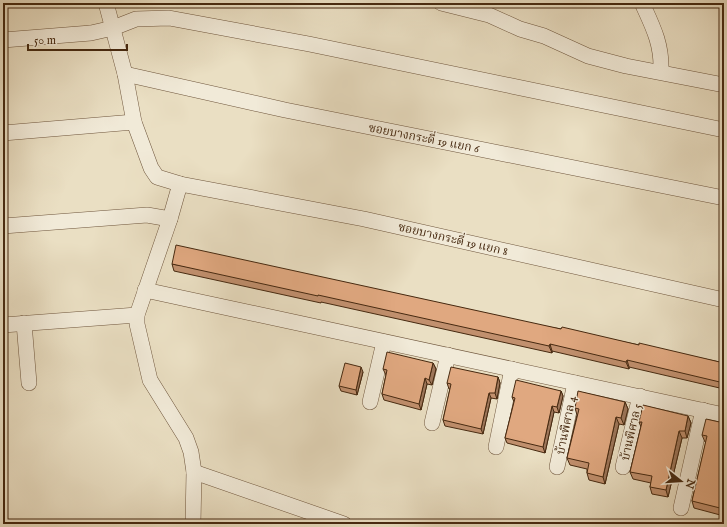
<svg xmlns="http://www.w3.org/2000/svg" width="727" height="527" font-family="'IM FELL English','Noto Serif Thai',serif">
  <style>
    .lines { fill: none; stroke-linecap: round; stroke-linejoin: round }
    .street-casing { stroke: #6f563d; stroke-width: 16 }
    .street { stroke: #f1ead8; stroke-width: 15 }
    .wall { fill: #c1906e; stroke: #462910 }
    .shaded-wall { fill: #9d765a; stroke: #462910 }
    .building { fill: #e0a880; stroke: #462910 }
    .labels { text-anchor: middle; stroke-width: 3; stroke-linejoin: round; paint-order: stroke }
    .street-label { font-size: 12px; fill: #462910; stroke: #f1ead8 }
  </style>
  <rect width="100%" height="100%" fill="#eadfc3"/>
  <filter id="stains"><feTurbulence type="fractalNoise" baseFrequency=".005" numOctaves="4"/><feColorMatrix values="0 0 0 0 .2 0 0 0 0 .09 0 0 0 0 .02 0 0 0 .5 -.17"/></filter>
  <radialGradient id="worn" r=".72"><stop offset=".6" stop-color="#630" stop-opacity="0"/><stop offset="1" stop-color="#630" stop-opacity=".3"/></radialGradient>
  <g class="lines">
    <defs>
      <g id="street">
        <path d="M 106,3 L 125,74 L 134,122 L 151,168 L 157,177 L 180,184 L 170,219 L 137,315 L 137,324 L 150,380 L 186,438 L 191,452 L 194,472 L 193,524"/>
        <path d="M 441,3 L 489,15 L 520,29 L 544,36 L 588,56 L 626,66 L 724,85"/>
        <path d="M 642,3 C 653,27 662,44 661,71"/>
        <path d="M 3,40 L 91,33 L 113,28 L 136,19 L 169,18 L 309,44 L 724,130"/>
        <path d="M 125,74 L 285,110 L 724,198"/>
        <path d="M 3,133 L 134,122"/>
        <path d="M 180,184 L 364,219 L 724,300"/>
        <path d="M 3,226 L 147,215 L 170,219"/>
        <path d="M 145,290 L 724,415"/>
        <path d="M 24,323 L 29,383"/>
        <path d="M 3,325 L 137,315"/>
        <path d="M 370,402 L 384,342"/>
        <path d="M 432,423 L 448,355"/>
        <path d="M 496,447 L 512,369"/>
        <path d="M 557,467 L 575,383"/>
        <path d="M 623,467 L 640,396"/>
        <path d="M 194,472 L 344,524"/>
        <path d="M 681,508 L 703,410"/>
      </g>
    </defs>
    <!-- street casing -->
    <use href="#street" class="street-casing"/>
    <!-- street -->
    <use href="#street" class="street"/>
  </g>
  <!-- wall -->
  <g class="wall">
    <path d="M 172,264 L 561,329 L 639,345 L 724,363 L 724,389 L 629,367 L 629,369 L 552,351 L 552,353 L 321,302 L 321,303 L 174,271 Z"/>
    <path d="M 433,363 L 436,369 L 432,385 L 427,384 L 421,410 L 384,400 L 382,394 L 386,375 L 383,369 Z"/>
    <path d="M 363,372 L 357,395 L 341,391 L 339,386 Z"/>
    <path d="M 498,377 L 500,383 L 497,399 L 491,398 L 483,434 L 445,426 L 443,420 L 450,389 L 449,389 L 447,383 Z"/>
    <path d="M 561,391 L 563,396 L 559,413 L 554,412 L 545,453 L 507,443 L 505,438 L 514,402 L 512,397 Z"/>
    <path d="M 625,402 L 628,409 L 624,425 L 619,424 L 605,484 L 589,480 L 587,473 L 587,469 L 570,465 L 567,458 L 577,415 L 575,408 Z"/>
    <path d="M 688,416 L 691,423 L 687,438 L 682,438 L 668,497 L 652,494 L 650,487 L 651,483 L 633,479 L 630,472 L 641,427 L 639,422 Z"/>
    <path d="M 724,423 L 724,516 L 694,508 L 692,501 L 706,442 L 705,442 L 702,435 Z"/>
  </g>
  <!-- shaded-wall -->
  <g class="shaded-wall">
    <path d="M 550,344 L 552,351 L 552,353 L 549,346 Z"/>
    <path d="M 627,360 L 629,367 L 629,369 L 626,362 Z"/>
    <path d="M 433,363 L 436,369 L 432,385 L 429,380 Z"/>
    <path d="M 361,367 L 363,372 L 357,395 L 356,390 Z"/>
    <path d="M 498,377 L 500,383 L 497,399 L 495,393 Z"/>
    <path d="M 425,378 L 427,384 L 421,410 L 419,404 Z"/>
    <path d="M 561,391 L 563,396 L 559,413 L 557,407 Z"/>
    <path d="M 489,393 L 491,398 L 483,434 L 481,429 Z"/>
    <path d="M 625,402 L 628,409 L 624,425 L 621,418 Z"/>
    <path d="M 552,406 L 554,412 L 545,453 L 543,447 Z"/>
    <path d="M 688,416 L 691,423 L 687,438 L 685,431 Z"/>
    <path d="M 616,417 L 619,424 L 605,484 L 603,477 Z"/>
    <path d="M 679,431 L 682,438 L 668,497 L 666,490 Z"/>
  </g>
  <!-- building -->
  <g class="building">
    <path d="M 176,245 L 561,329 L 562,327 L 639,345 L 639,343 L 724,363 L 724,383 L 627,360 L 626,362 L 550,344 L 549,346 L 318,295 L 318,296 L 172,264 Z"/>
    <path d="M 387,352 L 433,363 L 429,380 L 425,378 L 419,404 L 382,394 L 387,370 L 383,369 Z"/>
    <path d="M 345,363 L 361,367 L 356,390 L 339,386 Z"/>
    <path d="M 451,367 L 498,377 L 495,393 L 489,393 L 481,429 L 443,420 L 451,384 L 447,383 Z"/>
    <path d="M 516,380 L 561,391 L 557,407 L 552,406 L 543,447 L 505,438 L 515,398 L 512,397 Z"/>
    <path d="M 578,391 L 625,402 L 621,418 L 616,417 L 603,477 L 587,473 L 589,463 L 567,458 L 579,409 L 575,408 Z"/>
    <path d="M 643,405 L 688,416 L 685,431 L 679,431 L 666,490 L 650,487 L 652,476 L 630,472 L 642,422 L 639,422 Z"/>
    <path d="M 706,419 L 724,423 L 724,509 L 692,501 L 707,436 L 702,435 Z"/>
  </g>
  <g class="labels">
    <!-- street labels -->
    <g class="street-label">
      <text transform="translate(424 138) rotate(11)" y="4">ซอยบางกระดี่ 19 แยก 6</text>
      <text transform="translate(453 239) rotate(13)" y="4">ซอยบางกระดี่ 19 แยก 8</text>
      <text transform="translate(566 425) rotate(-78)" y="4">บ้านพิศาล 4</text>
      <text transform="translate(631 432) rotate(-77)" y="4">บ้านพิศาล 5</text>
    </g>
  </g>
  <!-- margin -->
  <rect width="727" height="527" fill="none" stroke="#eadfc3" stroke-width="16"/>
  <rect x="4" y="4" width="719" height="519" fill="none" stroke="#462910" stroke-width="2"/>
  <rect x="8" y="8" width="711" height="511" fill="none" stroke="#462910"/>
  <!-- north arrow -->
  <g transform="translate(681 481) rotate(107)" stroke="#f1ead8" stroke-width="3" paint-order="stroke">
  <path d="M0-3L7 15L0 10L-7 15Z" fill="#462910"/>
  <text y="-6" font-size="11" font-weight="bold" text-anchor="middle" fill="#462910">N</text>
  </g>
  <!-- scale -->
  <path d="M28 44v6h99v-6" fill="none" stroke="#462910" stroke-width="2"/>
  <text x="34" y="44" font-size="12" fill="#462910" stroke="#f1ead8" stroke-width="3" paint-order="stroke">50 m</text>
  <rect width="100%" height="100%" filter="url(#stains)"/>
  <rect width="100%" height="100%" fill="url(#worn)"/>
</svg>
